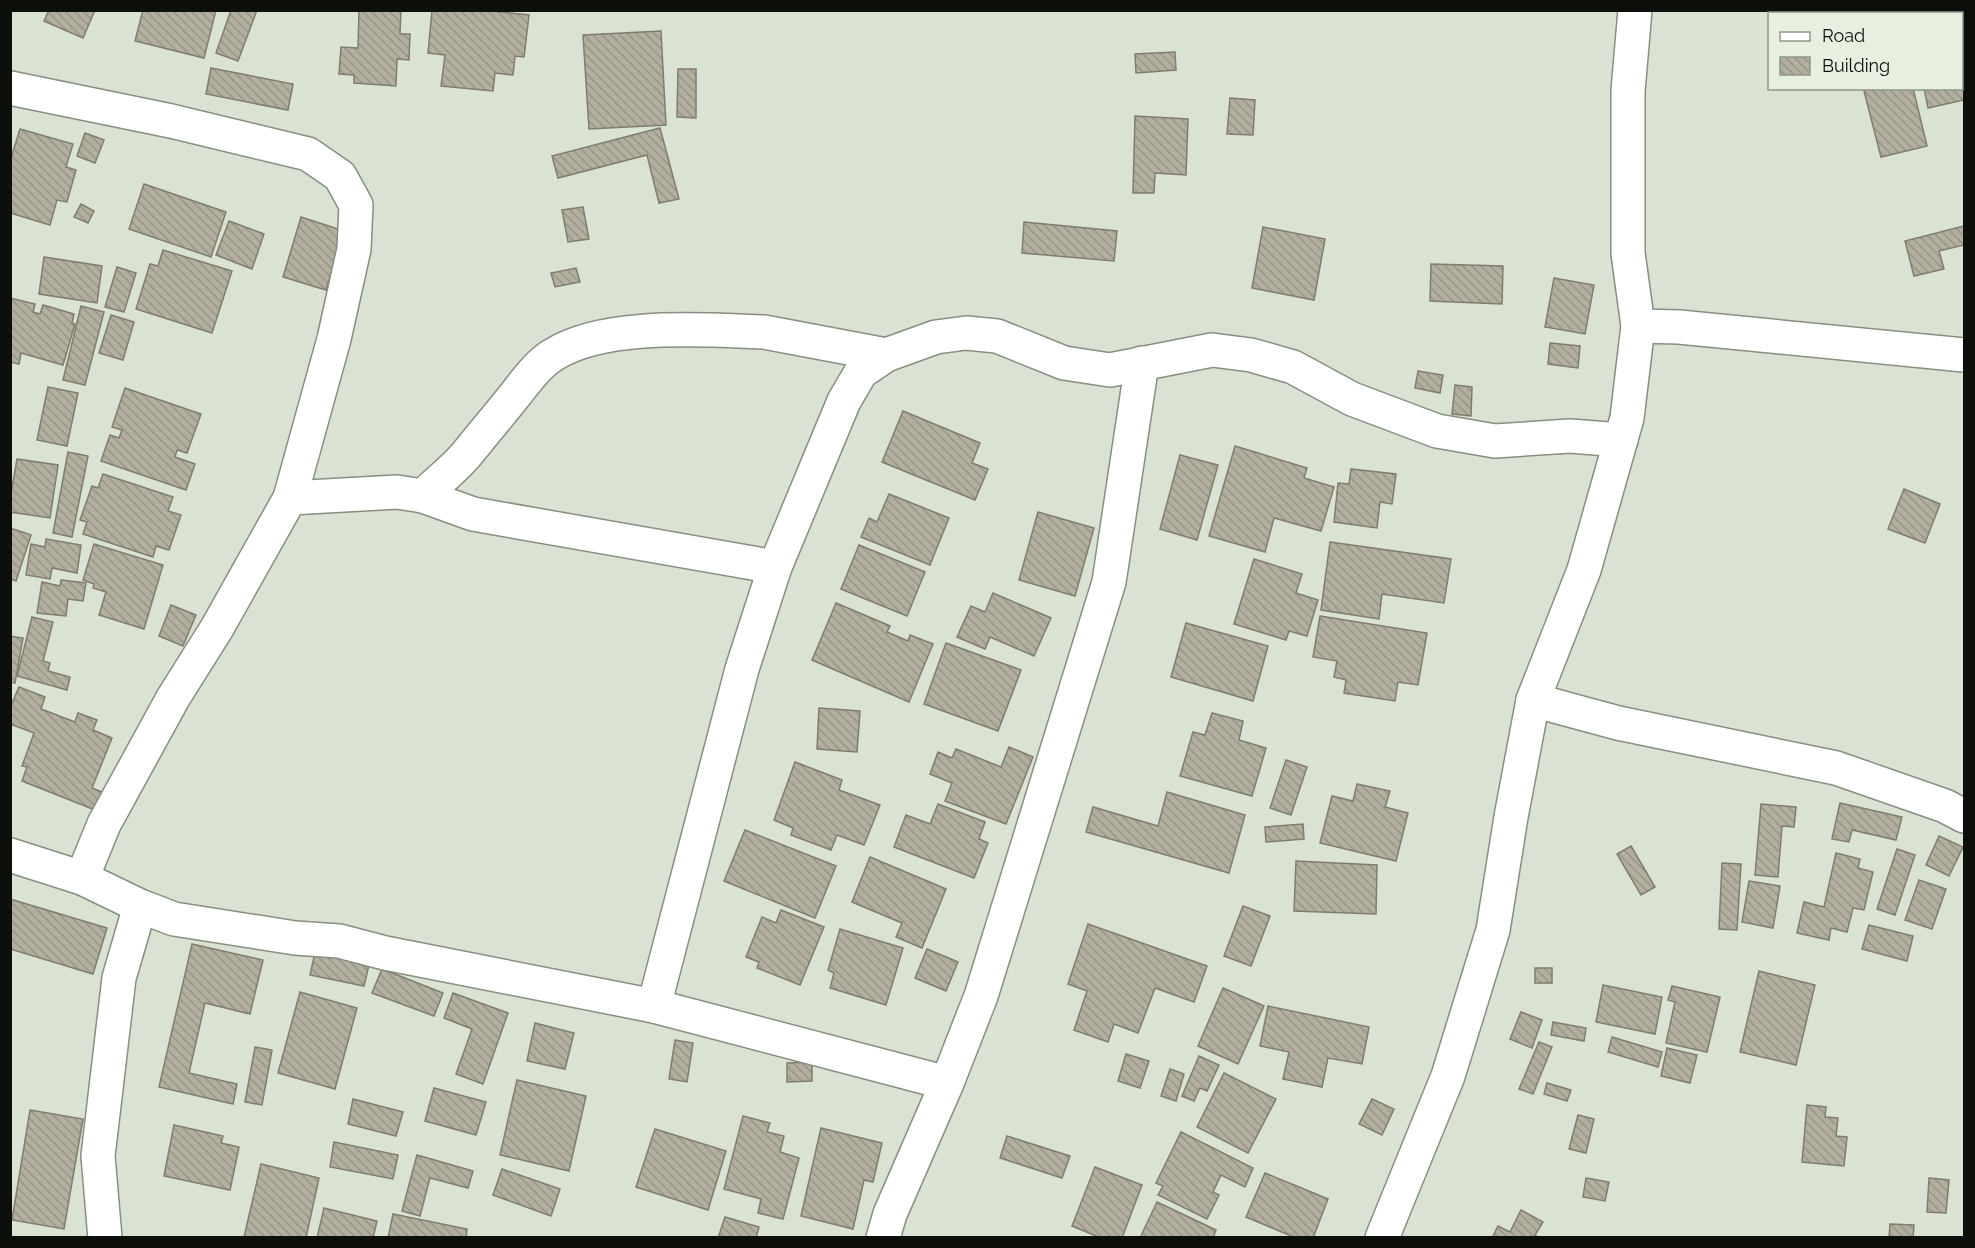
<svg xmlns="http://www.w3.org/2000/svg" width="1975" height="1248" font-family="Raleway,sans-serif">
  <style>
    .building { fill: url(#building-back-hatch); stroke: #807d6d; stroke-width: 1.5 }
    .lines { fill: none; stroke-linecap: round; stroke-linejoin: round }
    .minor-casing { stroke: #868f80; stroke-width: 36 }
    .minor { stroke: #fff; stroke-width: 33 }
  </style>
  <defs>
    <pattern id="building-back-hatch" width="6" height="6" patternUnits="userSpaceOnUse" patternTransform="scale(1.5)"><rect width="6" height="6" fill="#b2af9f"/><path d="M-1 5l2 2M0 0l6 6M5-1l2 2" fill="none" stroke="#989588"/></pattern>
  </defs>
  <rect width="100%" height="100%" fill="#d9e2d3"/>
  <!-- building -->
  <g class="building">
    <path d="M 49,10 L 95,10 L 83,38 L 44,21 Z"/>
    <path d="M 143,10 L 216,10 L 204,58 L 135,41 Z"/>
    <path d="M 231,10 L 257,10 L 238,61 L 216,53 Z"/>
    <path d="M 359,10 L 401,10 L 400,34 L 410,34 L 409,60 L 397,59 L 396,86 L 354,83 L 354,75 L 339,74 L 341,47 L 358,48 Z"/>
    <path d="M 432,10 L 483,10 L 529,15 L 524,57 L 515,56 L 513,75 L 495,73 L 493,91 L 441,86 L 445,55 L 428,53 Z"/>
    <path d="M 1903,10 L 1964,10 L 1964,30 L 1962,31 L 1962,14 L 1904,14 Z"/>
    <path d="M 661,31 L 666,125 L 589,129 L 583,35 Z"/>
    <path d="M 1964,50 L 1964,100 L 1928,108 L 1924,88 L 1962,88 L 1962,51 Z"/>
    <path d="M 1175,52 L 1176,70 L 1136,73 L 1135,54 Z"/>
    <path d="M 211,68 L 293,84 L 288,110 L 206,94 Z"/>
    <path d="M 678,69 L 696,69 L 696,118 L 677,117 Z"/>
    <path d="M 1874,88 L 1913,88 L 1927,146 L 1881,157 L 1864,91 Z"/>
    <path d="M 1230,98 L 1255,100 L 1253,135 L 1227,134 Z"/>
    <path d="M 1135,116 L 1188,119 L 1186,175 L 1155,173 L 1154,193 L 1133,193 Z"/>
    <path d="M 660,128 L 679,199 L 659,203 L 647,155 L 558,178 L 552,156 Z"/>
    <path d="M 20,129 L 73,144 L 66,167 L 76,170 L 67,202 L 57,200 L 50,225 L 10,213 L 10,161 Z"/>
    <path d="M 85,133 L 104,140 L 95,163 L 77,156 Z"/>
    <path d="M 144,184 L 226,212 L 211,257 L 129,229 Z"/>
    <path d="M 81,204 L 94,211 L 88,223 L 74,217 Z"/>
    <path d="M 583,207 L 589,239 L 568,242 L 562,210 Z"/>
    <path d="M 301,217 L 344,231 L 326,290 L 283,277 Z"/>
    <path d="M 229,221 L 264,234 L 252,269 L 216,255 Z"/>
    <path d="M 1024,222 L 1117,231 L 1114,261 L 1022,253 Z"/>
    <path d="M 1964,226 L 1964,245 L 1939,251 L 1944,269 L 1914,276 L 1905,241 Z"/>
    <path d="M 1263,227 L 1325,239 L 1314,300 L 1252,288 Z"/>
    <path d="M 163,250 L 232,271 L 212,333 L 136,309 L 150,264 L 158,266 Z"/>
    <path d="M 44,257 L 102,266 L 97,303 L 39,294 Z"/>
    <path d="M 1431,264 L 1503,266 L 1502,304 L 1430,301 Z"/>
    <path d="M 117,267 L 136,273 L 124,312 L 105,307 Z"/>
    <path d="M 576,268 L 580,282 L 555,287 L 551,273 Z"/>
    <path d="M 1554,278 L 1594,285 L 1585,334 L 1545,327 Z"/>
    <path d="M 10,298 L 35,304 L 33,312 L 40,314 L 43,305 L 74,314 L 72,323 L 75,324 L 63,365 L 21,353 L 19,364 L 10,362 Z"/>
    <path d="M 81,306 L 104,312 L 85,385 L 63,380 Z"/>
    <path d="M 111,315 L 134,322 L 123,360 L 99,353 Z"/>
    <path d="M 1550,343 L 1580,346 L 1578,368 L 1548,364 Z"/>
    <path d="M 1418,371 L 1443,375 L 1440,393 L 1415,388 Z"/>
    <path d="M 1455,385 L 1472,387 L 1471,416 L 1452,414 Z"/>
    <path d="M 48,387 L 78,393 L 67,446 L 37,440 Z"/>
    <path d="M 125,388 L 201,414 L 187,453 L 177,450 L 175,457 L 195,464 L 186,490 L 101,461 L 110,435 L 119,438 L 122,430 L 112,427 Z"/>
    <path d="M 903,411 L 980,443 L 972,463 L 988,469 L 975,500 L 882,462 Z"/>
    <path d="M 1235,446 L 1307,468 L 1304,478 L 1334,487 L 1321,531 L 1274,518 L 1265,552 L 1209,536 Z"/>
    <path d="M 68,452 L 88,456 L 72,537 L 53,533 Z"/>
    <path d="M 1180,455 L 1218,465 L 1197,540 L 1160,529 Z"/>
    <path d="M 17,459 L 58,465 L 50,518 L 10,512 L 10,499 Z"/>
    <path d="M 1351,469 L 1396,474 L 1392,504 L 1380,502 L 1377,528 L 1334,522 L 1338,483 L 1349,484 Z"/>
    <path d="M 103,474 L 173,497 L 168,511 L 181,515 L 169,550 L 156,546 L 153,557 L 83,534 L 87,522 L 80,520 L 92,486 L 98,488 Z"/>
    <path d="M 1904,489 L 1940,504 L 1925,543 L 1888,529 Z"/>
    <path d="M 889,494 L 949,518 L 930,565 L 861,537 L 869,518 L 877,522 Z"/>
    <path d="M 1038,512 L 1094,528 L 1075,596 L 1019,580 Z"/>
    <path d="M 10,528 L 31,535 L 16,581 L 10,579 Z"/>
    <path d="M 46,539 L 81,545 L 77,573 L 52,568 L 50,579 L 26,575 L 31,544 L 45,547 Z"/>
    <path d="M 1330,542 L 1451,559 L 1444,603 L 1382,594 L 1379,619 L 1321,610 Z"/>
    <path d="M 94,544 L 163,565 L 144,629 L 99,615 L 106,592 L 93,588 L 94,584 L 83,580 Z"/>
    <path d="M 859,545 L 925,572 L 907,616 L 841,589 Z"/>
    <path d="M 1254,559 L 1302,574 L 1296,593 L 1318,600 L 1307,636 L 1289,631 L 1286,640 L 1234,624 Z"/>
    <path d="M 61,580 L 86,583 L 83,601 L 68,599 L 66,616 L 37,613 L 42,582 L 60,586 Z"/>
    <path d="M 993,593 L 1051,618 L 1034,656 L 990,637 L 985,649 L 957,637 L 971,606 L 985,612 Z"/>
    <path d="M 836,603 L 890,626 L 887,632 L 908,641 L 910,635 L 933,644 L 909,702 L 812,660 Z"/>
    <path d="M 171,605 L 196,615 L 183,646 L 159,636 Z"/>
    <path d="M 1320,616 L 1427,633 L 1418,685 L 1398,682 L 1395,701 L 1344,693 L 1346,680 L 1334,677 L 1337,661 L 1313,657 Z"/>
    <path d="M 32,617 L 53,622 L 43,661 L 50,663 L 48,671 L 70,677 L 67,690 L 17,676 Z"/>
    <path d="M 1186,623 L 1268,646 L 1253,701 L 1171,677 Z"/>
    <path d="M 10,636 L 23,638 L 15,683 L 10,682 Z"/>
    <path d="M 946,643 L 1021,670 L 998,731 L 924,704 Z"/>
    <path d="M 19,687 L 45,697 L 41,709 L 75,722 L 78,713 L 97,720 L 93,730 L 112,738 L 92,788 L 102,792 L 95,810 L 22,781 L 27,767 L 22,766 L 34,733 L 10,724 L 10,708 Z"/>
    <path d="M 819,708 L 860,711 L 857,752 L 817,749 Z"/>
    <path d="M 1212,713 L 1243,721 L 1239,740 L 1266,748 L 1252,796 L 1180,776 L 1193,732 L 1205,735 Z"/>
    <path d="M 1009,747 L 1033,757 L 1006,824 L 945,801 L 952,783 L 930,774 L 938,752 L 952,758 L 956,749 L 1001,767 Z"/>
    <path d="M 1286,760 L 1307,767 L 1291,815 L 1270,808 Z"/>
    <path d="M 795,762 L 842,780 L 839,790 L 880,805 L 864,845 L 837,835 L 831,850 L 791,835 L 793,828 L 774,820 Z"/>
    <path d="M 1357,784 L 1390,791 L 1385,807 L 1408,813 L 1396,861 L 1320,843 L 1332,796 L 1353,801 Z"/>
    <path d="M 1167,792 L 1245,815 L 1229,873 L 1086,832 L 1093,807 L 1158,826 Z"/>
    <path d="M 1840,803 L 1902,817 L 1896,840 L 1852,830 L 1849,842 L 1832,839 Z"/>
    <path d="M 938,804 L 985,822 L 979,839 L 988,843 L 974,878 L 894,847 L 906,815 L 930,824 Z"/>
    <path d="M 1761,804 L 1796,807 L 1794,827 L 1782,826 L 1778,877 L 1755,875 Z"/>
    <path d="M 1303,824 L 1304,839 L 1266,842 L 1265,827 Z"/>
    <path d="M 745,830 L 836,866 L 815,918 L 724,881 Z"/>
    <path d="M 1939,836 L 1963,847 L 1949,876 L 1926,865 Z"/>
    <path d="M 1631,846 L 1655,887 L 1641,895 L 1617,854 Z"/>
    <path d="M 1897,849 L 1915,855 L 1895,915 L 1877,909 Z"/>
    <path d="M 1836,853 L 1860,859 L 1858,868 L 1873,872 L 1864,910 L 1853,908 L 1847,932 L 1831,928 L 1829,940 L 1797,933 L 1804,902 L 1824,907 Z"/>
    <path d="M 870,857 L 946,889 L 922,948 L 896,937 L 902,923 L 852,902 Z"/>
    <path d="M 1296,861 L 1377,865 L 1376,914 L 1294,911 Z"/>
    <path d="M 1722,863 L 1741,864 L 1737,930 L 1719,929 Z"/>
    <path d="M 1919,880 L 1946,889 L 1932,929 L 1905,920 Z"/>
    <path d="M 1749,881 L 1780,886 L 1773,928 L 1742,922 Z"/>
    <path d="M 10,899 L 107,928 L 93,974 L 10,949 Z"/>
    <path d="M 1243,906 L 1270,916 L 1251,966 L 1224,956 Z"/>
    <path d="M 781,910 L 824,927 L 800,985 L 757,968 L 759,962 L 746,957 L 762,917 L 776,923 Z"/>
    <path d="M 1088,924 L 1207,966 L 1194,1002 L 1155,988 L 1138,1033 L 1114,1024 L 1108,1042 L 1074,1030 L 1087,991 L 1068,984 Z"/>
    <path d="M 1869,925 L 1913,936 L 1907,961 L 1862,949 Z"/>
    <path d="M 840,929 L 903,948 L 886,1005 L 830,988 L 834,973 L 828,970 Z"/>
    <path d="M 192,944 L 263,960 L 250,1014 L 205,1003 L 189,1073 L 237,1084 L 233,1104 L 159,1087 Z"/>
    <path d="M 317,944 L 371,956 L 364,986 L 310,975 Z"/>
    <path d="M 927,949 L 958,962 L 946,991 L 915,978 Z"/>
    <rect x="1535" y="968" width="17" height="15"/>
    <path d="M 382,969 L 443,993 L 434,1016 L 372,993 Z"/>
    <path d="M 1759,971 L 1815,985 L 1796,1065 L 1740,1052 Z"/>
    <path d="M 1603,985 L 1662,997 L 1655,1034 L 1596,1022 Z"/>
    <path d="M 1672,986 L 1720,997 L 1707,1052 L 1666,1043 L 1675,1002 L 1668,1000 Z"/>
    <path d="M 1223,988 L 1264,1006 L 1238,1064 L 1198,1046 Z"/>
    <path d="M 300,992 L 357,1008 L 335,1089 L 278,1073 Z"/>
    <path d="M 453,993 L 508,1013 L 483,1084 L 456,1074 L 472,1029 L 444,1018 Z"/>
    <path d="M 1268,1006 L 1369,1027 L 1362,1064 L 1328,1058 L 1322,1087 L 1283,1079 L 1289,1052 L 1260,1046 Z"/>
    <path d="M 1521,1012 L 1542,1020 L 1532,1048 L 1510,1039 Z"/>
    <path d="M 1553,1022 L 1586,1028 L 1584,1041 L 1551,1035 Z"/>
    <path d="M 535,1023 L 574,1033 L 565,1069 L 527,1061 Z"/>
    <path d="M 1612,1037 L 1662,1052 L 1658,1067 L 1608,1052 Z"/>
    <path d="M 675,1040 L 693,1043 L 687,1082 L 669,1079 Z"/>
    <path d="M 1539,1042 L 1552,1047 L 1533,1094 L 1519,1089 Z"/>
    <path d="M 255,1047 L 272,1050 L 262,1105 L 245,1102 Z"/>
    <path d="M 1667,1048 L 1697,1055 L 1690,1083 L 1661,1076 Z"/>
    <path d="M 1126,1054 L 1149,1061 L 1140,1088 L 1118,1081 Z"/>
    <path d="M 1199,1056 L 1219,1065 L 1207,1091 L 1200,1088 L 1194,1101 L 1182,1096 Z"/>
    <path d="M 812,1062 L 812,1081 L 787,1082 L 787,1063 Z"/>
    <path d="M 1170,1069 L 1184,1074 L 1176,1101 L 1161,1096 Z"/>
    <path d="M 1224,1073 L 1276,1099 L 1248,1153 L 1197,1127 Z"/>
    <path d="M 517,1080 L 586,1096 L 569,1171 L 500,1155 Z"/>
    <path d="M 1547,1083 L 1571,1090 L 1567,1101 L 1544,1094 Z"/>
    <path d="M 434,1088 L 486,1102 L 476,1135 L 425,1121 Z"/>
    <path d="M 353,1099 L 403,1112 L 396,1136 L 348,1124 Z"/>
    <path d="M 1372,1099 L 1394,1109 L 1382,1135 L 1359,1124 Z"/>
    <path d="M 1807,1105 L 1826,1107 L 1825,1117 L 1838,1118 L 1836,1136 L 1847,1137 L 1844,1166 L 1802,1162 Z"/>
    <path d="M 30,1110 L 83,1119 L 64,1229 L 12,1220 Z"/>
    <path d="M 1578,1115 L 1594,1119 L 1586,1153 L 1569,1149 Z"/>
    <path d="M 743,1116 L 770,1123 L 767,1132 L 784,1136 L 780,1152 L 799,1158 L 783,1219 L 758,1213 L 761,1199 L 724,1189 Z"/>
    <path d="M 174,1125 L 223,1136 L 221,1143 L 239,1147 L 230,1190 L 164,1176 Z"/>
    <path d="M 821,1128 L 882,1143 L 873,1182 L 864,1180 L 853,1229 L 801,1216 Z"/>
    <path d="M 655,1129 L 726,1151 L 708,1210 L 636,1187 Z"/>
    <path d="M 1181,1132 L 1253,1168 L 1245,1187 L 1221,1175 L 1213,1192 L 1219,1195 L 1207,1219 L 1158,1195 L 1163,1186 L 1156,1183 Z"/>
    <path d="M 1007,1136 L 1070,1156 L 1062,1178 L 1000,1158 Z"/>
    <path d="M 334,1142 L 398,1155 L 393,1179 L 330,1167 Z"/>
    <path d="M 417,1155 L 473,1171 L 468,1188 L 430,1178 L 420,1216 L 402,1211 Z"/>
    <path d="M 261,1164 L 319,1178 L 306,1238 L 244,1237 Z"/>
    <path d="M 1095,1167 L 1142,1185 L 1122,1238 L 1101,1238 L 1072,1226 Z"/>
    <path d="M 502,1169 L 560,1189 L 551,1216 L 493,1195 Z"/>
    <path d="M 1265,1173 L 1328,1199 L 1313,1238 L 1296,1238 L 1246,1217 Z"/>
    <path d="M 1586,1178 L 1609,1182 L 1605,1201 L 1583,1197 Z"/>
    <path d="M 1929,1178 L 1949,1180 L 1946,1213 L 1927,1212 Z"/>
    <path d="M 1157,1202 L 1216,1230 L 1213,1238 L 1140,1238 Z"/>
    <path d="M 324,1208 L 377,1221 L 373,1238 L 317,1238 Z"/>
    <path d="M 1521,1210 L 1543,1222 L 1535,1235 L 1539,1238 L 1492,1238 L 1498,1226 L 1510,1232 Z"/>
    <path d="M 393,1214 L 467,1229 L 466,1238 L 388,1238 Z"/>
    <path d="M 725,1217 L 759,1227 L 756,1238 L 718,1238 Z"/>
    <path d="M 1890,1224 L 1914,1225 L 1913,1238 L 1889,1238 Z"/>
  </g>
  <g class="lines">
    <defs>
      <g id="minor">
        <path d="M 10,88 L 171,121 L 308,154 L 340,176 L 356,205 L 354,249 L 334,339 L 290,498 L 217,628 L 173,698 L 104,824 L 82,878"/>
        <path d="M 1638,326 L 1679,327 L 1964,355"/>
        <path d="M 423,496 C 437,482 453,470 466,455 C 482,435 499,415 515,395 C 526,381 538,364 553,355 C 604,322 704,330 764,332 L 886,355"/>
        <path d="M 290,498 L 397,492 L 423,496 L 473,514 L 775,567"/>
        <path d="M 1533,700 L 1618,723 L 1836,768 L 1945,806 L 1964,816"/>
        <path d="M 10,855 L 82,878 L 140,906 L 174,919 L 295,938 L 339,941 L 385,953 L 654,1006 L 947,1083"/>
        <path d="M 654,1006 L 742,669 L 775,567 L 844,401 L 861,372 L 886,355 L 936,337 L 966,333 L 997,336 L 1064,363 L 1110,370 L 1212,350 L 1251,355 L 1293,367 L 1352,399 L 1437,431 L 1495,441 L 1570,436 L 1621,440"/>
        <path d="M 105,1238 L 98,1156 L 119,978 L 140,906"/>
        <path d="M 883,1238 L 890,1214 L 947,1083 L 981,996 L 1109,582 L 1142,363"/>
        <path d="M 1382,1238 L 1448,1076 L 1493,930 L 1511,817 L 1533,700 L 1584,570 L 1627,418 L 1638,326 L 1628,253 L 1628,91 L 1635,10"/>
      </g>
    </defs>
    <!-- minor casing -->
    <use href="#minor" class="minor-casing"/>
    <!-- minor -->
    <use href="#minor" class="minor"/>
  </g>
  <!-- border -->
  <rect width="1975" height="1248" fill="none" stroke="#0c0f0a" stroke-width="24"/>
  <!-- legend -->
  <rect x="1768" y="12" width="195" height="78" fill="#e7f0e0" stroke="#8f968a" stroke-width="1.5"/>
  <rect x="1780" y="32" width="30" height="9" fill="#ffffff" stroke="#8f968a" stroke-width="1.5"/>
  <text x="1822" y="42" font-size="18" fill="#0c0f0a">Road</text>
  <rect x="1780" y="57" width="30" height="18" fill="url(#building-back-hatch)" stroke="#8f968a" stroke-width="1.5"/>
  <text x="1822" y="72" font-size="18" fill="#0c0f0a">Building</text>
</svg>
